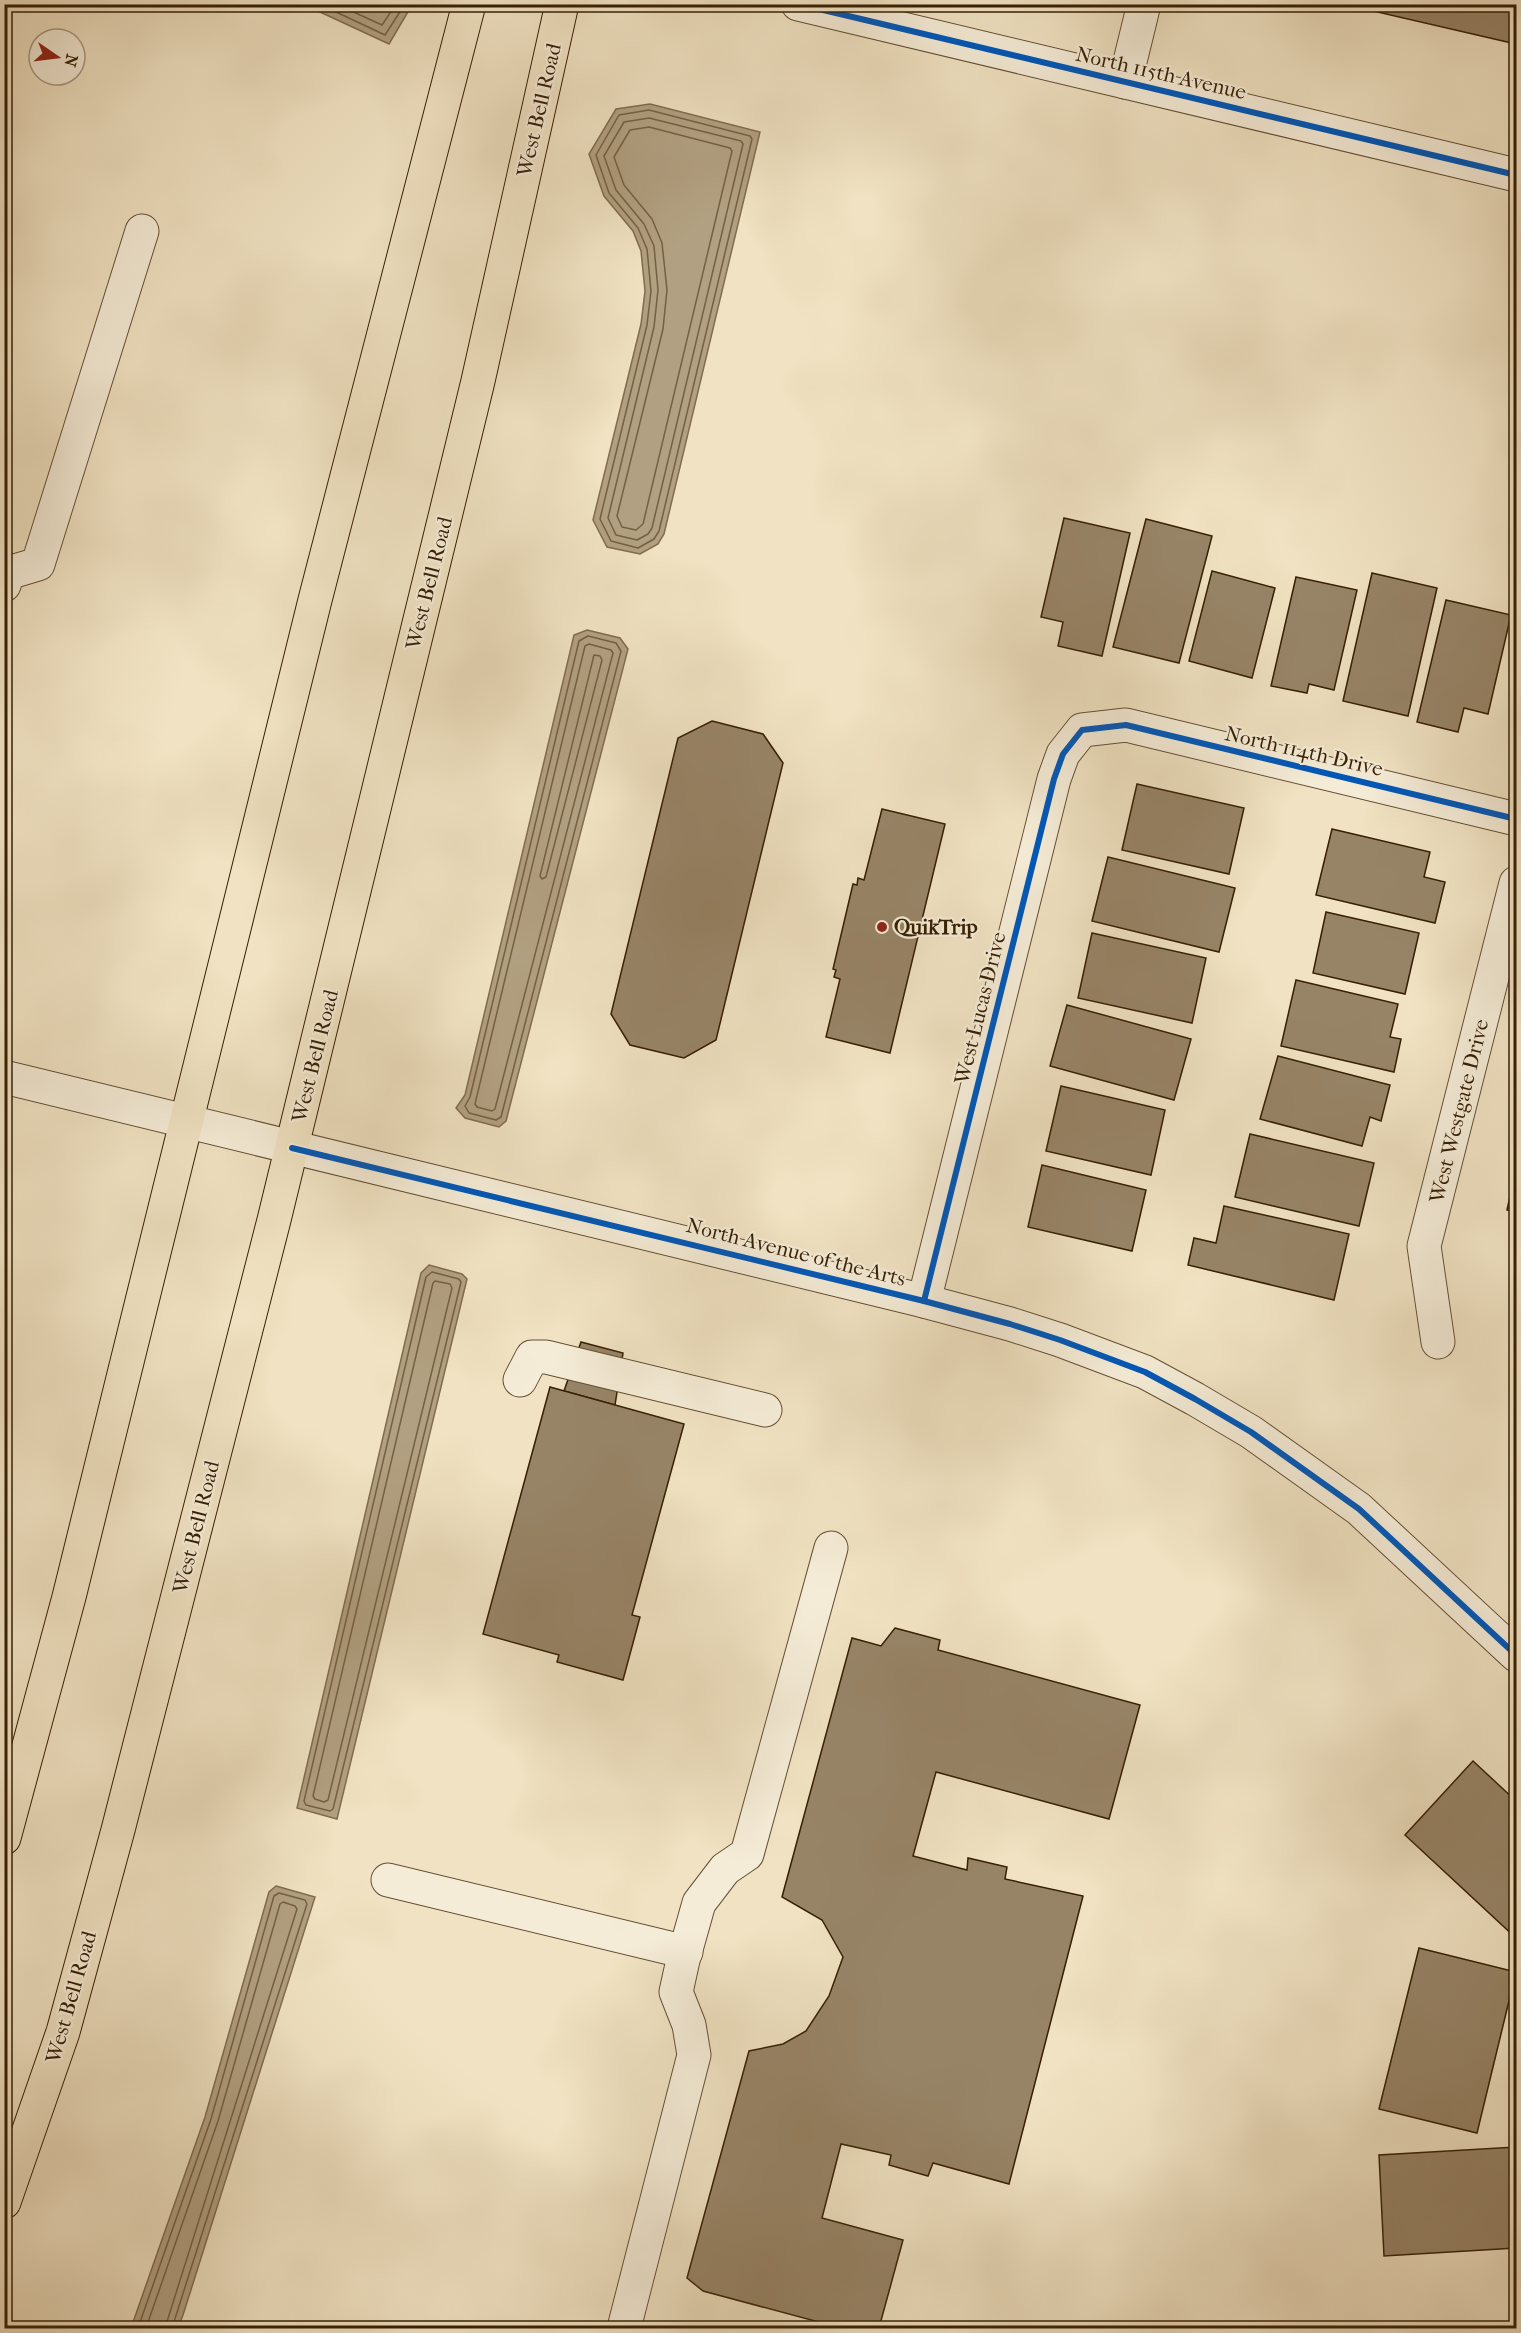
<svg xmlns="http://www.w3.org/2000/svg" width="1521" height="2333" font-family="'IM FELL French Canon',serif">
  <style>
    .water { fill: #b1a081; stroke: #806c4f; stroke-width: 1.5 }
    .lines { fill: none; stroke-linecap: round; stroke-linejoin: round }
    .shore { stroke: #746042; stroke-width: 1.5 }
    .building { fill: #978467; stroke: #361f04; stroke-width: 1.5 }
    .minor-casing { stroke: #645034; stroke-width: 35 }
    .major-casing { stroke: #361f04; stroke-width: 35 }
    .minor { stroke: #f5ecd7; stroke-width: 33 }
    .major { stroke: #f0e2c2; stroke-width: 33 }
    .cycleway-casing { stroke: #f5ecd7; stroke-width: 10 }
    .cycleway { stroke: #0057b8; stroke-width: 6 }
    .poi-dot { fill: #8f2418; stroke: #f5ecd7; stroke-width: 2 }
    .labels { text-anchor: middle; stroke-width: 4.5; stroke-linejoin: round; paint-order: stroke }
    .street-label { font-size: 21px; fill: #361f04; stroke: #f5ecd7 }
    .poi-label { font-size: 21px; font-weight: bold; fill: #361f04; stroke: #f5ecd7; text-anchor: start }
  </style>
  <rect width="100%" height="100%" fill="#f0e2c2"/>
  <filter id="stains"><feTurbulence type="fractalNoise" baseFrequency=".00333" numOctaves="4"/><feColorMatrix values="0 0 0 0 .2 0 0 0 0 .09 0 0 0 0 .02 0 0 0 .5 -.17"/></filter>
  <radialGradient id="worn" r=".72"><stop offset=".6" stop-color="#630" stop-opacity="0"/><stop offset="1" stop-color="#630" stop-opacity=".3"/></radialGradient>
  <!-- water -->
  <g class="water">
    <path d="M 305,5 L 412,5 L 389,44 Z"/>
    <path d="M 650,104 L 760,132 L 664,534 L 658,544 L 640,554 L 607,547 L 593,520 L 641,324 L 645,291 L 641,251 L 633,231 L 604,196 L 589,154 L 616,109 Z"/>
    <path d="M 587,630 L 620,638 L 628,649 L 506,1121 L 499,1127 L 465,1118 L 456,1108 L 465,1095 L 574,635 Z"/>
    <path d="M 429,1265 L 462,1274 L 467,1279 L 337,1819 L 297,1808 L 421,1273 Z"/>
    <path d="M 276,1886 L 315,1897 L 183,2315 L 178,2328 L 131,2328 L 205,2117 L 269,1892 Z"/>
  </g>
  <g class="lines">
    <!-- shore -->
    <g class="shore">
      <path d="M 319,4 L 385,35 L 405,4"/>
      <path d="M 336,4 L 382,25 L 396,4"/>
      <path d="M 649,110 L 750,136 L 752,139 L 659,531 L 654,539 L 638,548 L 611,541 L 600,519 L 647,325 L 651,291 L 647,249 L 638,228 L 609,193 L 596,155 L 619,115 Z"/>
      <path d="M 649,118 L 741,141 L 743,144 L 652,528 L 648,534 L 637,540 L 616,535 L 608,518 L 654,327 L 658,290 L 654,246 L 644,224 L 616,190 L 604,156 L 624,122 Z"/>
      <path d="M 649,127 L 730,148 L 732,151 L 643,524 L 636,530 L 622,527 L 617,516 L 663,329 L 667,290 L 662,243 L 652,219 L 624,185 L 614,157 L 630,130 Z"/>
      <path d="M 588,636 L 616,643 L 621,651 L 501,1117 L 496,1120 L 469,1113 L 465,1106 L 470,1097 L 579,641 Z"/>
      <path d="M 589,644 L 611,650 L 613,653 L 495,1109 L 492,1111 L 477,1107 L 475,1104 L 585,646 Z"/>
      <path d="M 594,655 L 600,656 L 602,660 L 546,877 L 542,879 L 540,876 Z"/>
      <path d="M 432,1272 L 459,1279 L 461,1282 L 333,1809 L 330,1811 L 306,1805 L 304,1801 L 426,1277 Z"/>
      <path d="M 435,1281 L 450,1284 L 452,1288 L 328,1800 L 324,1802 L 315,1799 L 313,1796 L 433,1283 Z"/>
      <path d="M 138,2328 L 211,2119 L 274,1896 L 279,1893 L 305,1900 L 307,1904 L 172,2328"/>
      <path d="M 146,2328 L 218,2121 L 280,1904 L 283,1902 L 295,1906 L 297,1909 L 165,2328"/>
    </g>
  </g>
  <!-- building -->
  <g class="building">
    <path d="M 1516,4 L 1516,44 L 1347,5 L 1347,4 Z"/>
    <path d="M 1064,518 L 1130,533 L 1102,656 L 1058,646 L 1063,622 L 1041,617 Z"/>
    <path d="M 1146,519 L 1212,536 L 1179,663 L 1113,647 Z"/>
    <path d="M 1212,571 L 1275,588 L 1252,678 L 1189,661 Z"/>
    <path d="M 1372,573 L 1437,588 L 1408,716 L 1343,701 Z"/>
    <path d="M 1296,577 L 1357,590 L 1334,690 L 1309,684 L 1307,693 L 1271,686 Z"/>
    <path d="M 1446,600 L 1511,615 L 1488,714 L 1464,708 L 1458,732 L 1417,722 Z"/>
    <path d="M 712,721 L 763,734 L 783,763 L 716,1040 L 684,1058 L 630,1045 L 611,1014 L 678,738 Z"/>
    <path d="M 1137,784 L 1244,808 L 1229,874 L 1122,850 Z"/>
    <path d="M 882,809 L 945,824 L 890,1053 L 826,1037 L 840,979 L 834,977 L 836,970 L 833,969 L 853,884 L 857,885 L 858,878 L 864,880 Z"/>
    <path d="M 1332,829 L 1430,852 L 1424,877 L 1445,882 L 1435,923 L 1316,895 Z"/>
    <path d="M 1108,857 L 1235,888 L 1219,952 L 1092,921 Z"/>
    <path d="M 1326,912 L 1419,933 L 1405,994 L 1313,973 Z"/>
    <path d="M 1092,933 L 1206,958 L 1192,1023 L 1078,998 Z"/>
    <path d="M 1296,980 L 1398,1004 L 1390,1037 L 1401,1039 L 1394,1072 L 1281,1046 Z"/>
    <path d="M 1067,1005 L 1191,1039 L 1174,1100 L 1050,1066 Z"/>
    <path d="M 1278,1056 L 1390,1085 L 1381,1121 L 1370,1117 L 1362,1146 L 1260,1119 Z"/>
    <path d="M 1061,1086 L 1165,1110 L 1151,1175 L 1046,1151 Z"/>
    <path d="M 1250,1134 L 1374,1163 L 1359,1226 L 1235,1197 Z"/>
    <path d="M 1042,1165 L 1146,1190 L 1132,1251 L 1028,1227 Z"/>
    <path d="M 1516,1169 L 1516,1212 L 1507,1210 Z"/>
    <path d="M 1224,1206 L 1349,1234 L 1334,1300 L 1188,1265 L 1194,1238 L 1216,1243 Z"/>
    <path d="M 581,1342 L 623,1353 L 615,1405 L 564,1391 Z"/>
    <path d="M 550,1387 L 684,1424 L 632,1615 L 640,1617 L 623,1680 L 557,1662 L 559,1655 L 483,1634 Z"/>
    <path d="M 895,1628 L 940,1640 L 938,1650 L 1140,1705 L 1109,1819 L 936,1772 L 913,1856 L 967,1870 L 968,1858 L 1007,1867 L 1005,1879 L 1083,1896 L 1009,2184 L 933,2163 L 928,2176 L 889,2165 L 891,2155 L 841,2144 L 822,2218 L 903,2240 L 879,2328 L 841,2328 L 703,2291 L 687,2278 L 749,2051 L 783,2044 L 806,2031 L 829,1996 L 843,1957 L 822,1920 L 782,1897 L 852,1638 L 881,1646 Z"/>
    <path d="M 1473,1761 L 1516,1801 L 1516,1938 L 1405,1835 Z"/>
    <path d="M 1419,1948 L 1516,1972 L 1477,2133 L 1379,2109 Z"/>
    <path d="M 1516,2147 L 1516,2248 L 1384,2256 L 1379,2155 Z"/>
  </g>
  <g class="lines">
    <defs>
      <g id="minor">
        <path d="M 798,4 L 1516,175"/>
        <path d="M 1125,82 L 1144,4"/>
        <path d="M 4,585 L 8,573 L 38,564 L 142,231"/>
        <path d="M 4,1077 L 924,1301 L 1010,1324 L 1060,1340 L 1145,1372 L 1195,1399 L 1251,1432 L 1359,1509 L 1516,1655"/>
        <path d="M 924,1301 L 1054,779 L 1063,754 L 1082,730 L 1126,725 L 1516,819"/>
        <path d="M 1438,1342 L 1424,1246 L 1516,883"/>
        <path d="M 520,1380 L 532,1357 L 546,1357 L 765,1410"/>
        <path d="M 388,1880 L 686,1952"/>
        <path d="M 624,2328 L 694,2055 L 689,2025 L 676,1992 L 683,1960 L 699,1903 L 725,1869 L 747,1854 L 831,1548"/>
      </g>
      <g id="major">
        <path d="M 4,1838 L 69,1597 L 315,600 L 469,4"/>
        <path d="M 4,2202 L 63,2032 L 118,1830 L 274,1220 L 478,381 L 562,4"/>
      </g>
    </defs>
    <!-- minor casing -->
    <use href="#minor" class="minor-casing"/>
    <!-- major casing -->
    <use href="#major" class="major-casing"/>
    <!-- minor -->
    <use href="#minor" class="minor"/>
    <!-- major -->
    <use href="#major" class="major"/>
    <defs>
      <g id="cycleway">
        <path d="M 798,4 L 1516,175"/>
        <path d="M 292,1148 L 924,1301 L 1010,1324 L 1060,1340 L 1145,1372 L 1195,1399 L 1251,1432 L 1359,1509 L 1516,1655"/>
        <path d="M 924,1301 L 1054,779 L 1063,754 L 1082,730 L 1126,725 L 1516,819"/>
      </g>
    </defs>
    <!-- cycleway casing -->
    <use href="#cycleway" class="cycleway-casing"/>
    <!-- cycleway -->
    <use href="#cycleway" class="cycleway"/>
  </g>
  <!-- markers -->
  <circle class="poi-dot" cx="882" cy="927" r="6"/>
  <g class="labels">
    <!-- street labels -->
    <g class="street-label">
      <text transform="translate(1161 73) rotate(13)" y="7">North 115th Avenue</text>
      <text transform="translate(539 110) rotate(-77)" y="7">West Bell Road</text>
      <text transform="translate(429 583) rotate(-76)" y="7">West Bell Road</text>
      <text transform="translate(1304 751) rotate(13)" y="7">North 114th Drive</text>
      <text transform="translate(980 1008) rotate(-76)" y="7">West Lucas Drive</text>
      <text transform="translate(315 1056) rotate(-76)" y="7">West Bell Road</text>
      <text transform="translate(1459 1111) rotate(-76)" y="7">West Westgate Drive</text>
      <text transform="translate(796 1252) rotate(14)" y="7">North Avenue of the Arts</text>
      <text transform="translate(196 1527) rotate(-76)" y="7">West Bell Road</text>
      <text transform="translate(71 1997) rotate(-74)" y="7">West Bell Road</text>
    </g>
    <!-- poi labels -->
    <g class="poi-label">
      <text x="894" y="934">QuikTrip</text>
    </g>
  </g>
  <!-- margin -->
  <rect width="1521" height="2333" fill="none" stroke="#f0e2c2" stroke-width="24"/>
  <rect x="6" y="6" width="1509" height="2321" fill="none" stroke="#361f04" stroke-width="3"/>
  <rect x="12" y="12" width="1497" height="2309" fill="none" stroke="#361f04" stroke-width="1.5"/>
  <!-- north arrow -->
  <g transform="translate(57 57) rotate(104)"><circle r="28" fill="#f5ecd7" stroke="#a99a83" stroke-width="1.5"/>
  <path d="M0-4.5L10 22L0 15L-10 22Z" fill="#8f2418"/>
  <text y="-9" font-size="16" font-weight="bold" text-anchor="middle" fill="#361f04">N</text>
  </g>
  <rect width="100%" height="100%" filter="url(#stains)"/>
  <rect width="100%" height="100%" fill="url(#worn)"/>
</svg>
